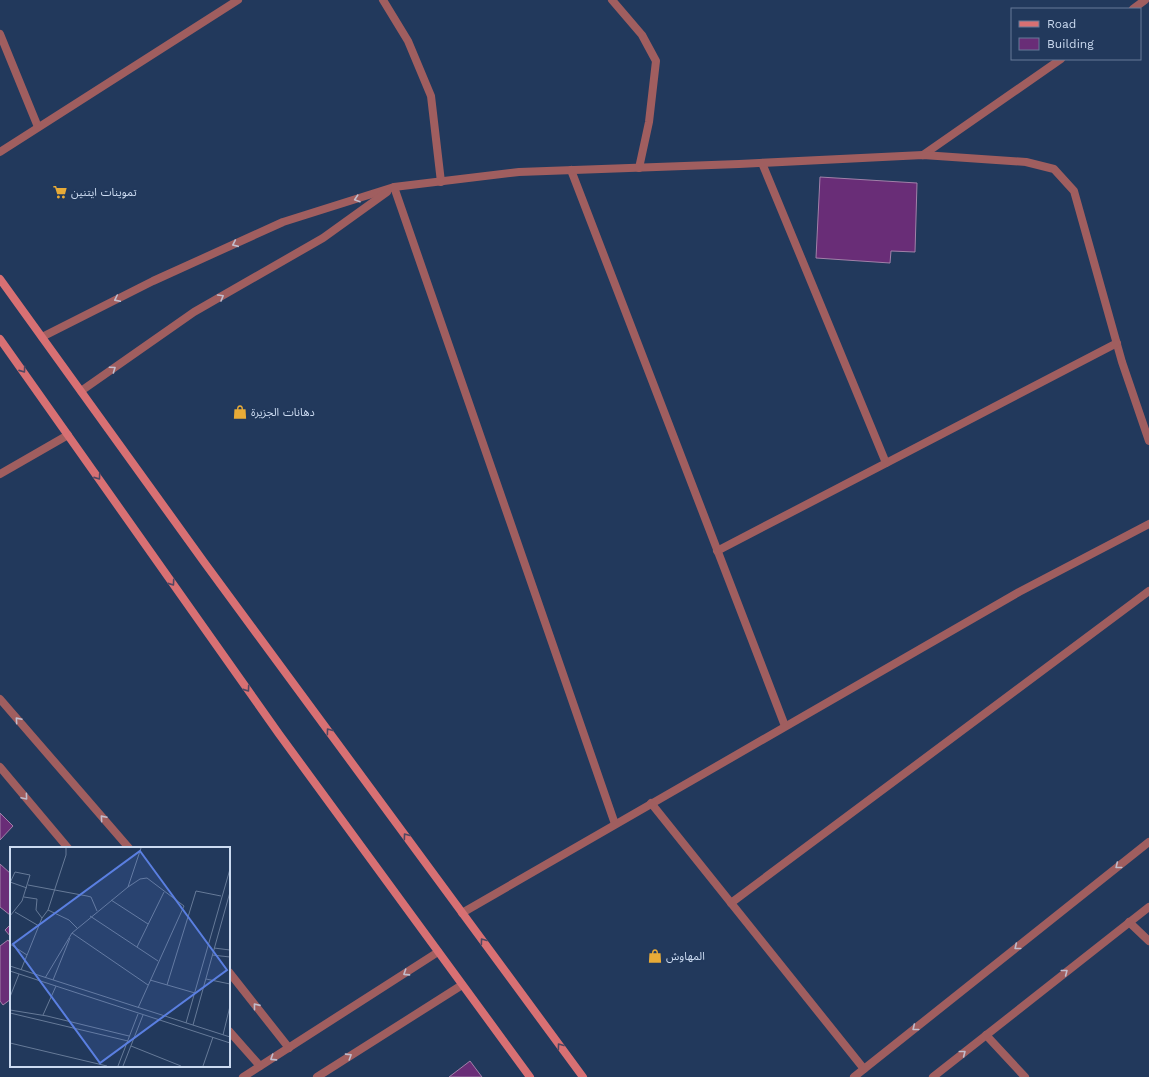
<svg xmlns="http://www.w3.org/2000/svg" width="1149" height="1077" font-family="'Work Sans','Noto Sans Arabic',sans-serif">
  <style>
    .building { fill: #692d77; stroke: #a181a9 }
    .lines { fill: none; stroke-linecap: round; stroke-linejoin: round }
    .street { stroke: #a05e5f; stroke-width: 8 }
    .secondary { stroke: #d87073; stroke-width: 8 }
    .oneway { stroke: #c1bccc }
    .oneway2 { stroke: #504762 }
    .labels { text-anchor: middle; stroke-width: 3; stroke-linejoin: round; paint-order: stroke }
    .poi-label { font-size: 11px; fill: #ccdbf1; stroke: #22395c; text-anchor: start }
    .inset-road { fill: none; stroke: #667a98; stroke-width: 1 }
    .view { fill: #5a7fe1; fill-opacity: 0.15; stroke: #5a7fe1; stroke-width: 2 }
    .inset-edge { fill: none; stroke: #ccdbf1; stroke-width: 2 }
  </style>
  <rect width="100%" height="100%" fill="#22395c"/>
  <!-- building -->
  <g class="building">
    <path d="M 820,177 L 917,183 L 915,252 L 891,251 L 890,263 L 816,258 Z"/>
    <path d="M 0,813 L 13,826 L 0,840 Z"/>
    <path d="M 0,864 L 11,874 L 11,914 L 10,915 L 0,907 Z"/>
    <path d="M 11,924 L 11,937 L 5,930 Z"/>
    <path d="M 8,940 L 11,944 L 11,999 L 3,1005 L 0,1001 L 0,946 Z"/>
    <path d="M 470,1061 L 482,1077 L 449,1077 Z"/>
  </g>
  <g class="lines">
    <!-- street -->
    <g class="street">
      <path d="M 383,0 L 408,41 L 431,96 L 441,182"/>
      <path d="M 612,0 L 642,35 L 656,61 L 649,122 L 639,168"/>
      <path d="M 1133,9 L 1145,0"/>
      <path d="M 0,34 L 38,127"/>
      <path d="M 0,152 L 238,0"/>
      <path d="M 923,155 L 1061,59"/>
      <path d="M 762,163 L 886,463"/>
      <path d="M 571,170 L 785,726"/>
      <path d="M 394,187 L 615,824"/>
      <path d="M 42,337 L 153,281 L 283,222 L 394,187 L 519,172 L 739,164 L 923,155 L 1026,162 L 1054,169 L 1074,191 L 1122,362 L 1149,441"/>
      <path d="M 81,391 L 194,312 L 323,238 L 387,192"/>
      <path d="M 0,474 L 68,435"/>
      <path d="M 717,551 L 1117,343"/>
      <path d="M 0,699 L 129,848"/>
      <path d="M 0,767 L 68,848"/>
      <path d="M 651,803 L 864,1069"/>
      <path d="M 731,903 L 1149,591"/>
      <path d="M 462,913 L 1019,592 L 1149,524"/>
      <path d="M 1129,922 L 1149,941"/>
      <path d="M 229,972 L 289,1048"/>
      <path d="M 229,1031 L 260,1066"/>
      <path d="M 986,1035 L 1025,1077"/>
      <path d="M 243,1077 L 438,952"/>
      <path d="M 317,1077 L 462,985"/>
      <path d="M 854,1077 L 1149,842"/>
      <path d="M 933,1077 L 1149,907"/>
    </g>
    <!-- secondary -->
    <g class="secondary">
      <path d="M 0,279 L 204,562 L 583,1077"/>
      <path d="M 0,339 L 279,734 L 530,1077"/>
    </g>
  </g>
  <!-- one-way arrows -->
  <defs><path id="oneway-chevron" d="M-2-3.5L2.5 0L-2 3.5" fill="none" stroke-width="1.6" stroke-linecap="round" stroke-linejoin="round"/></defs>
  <g class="oneway">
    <use href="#oneway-chevron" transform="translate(357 199) rotate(162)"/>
    <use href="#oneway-chevron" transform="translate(235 244) rotate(156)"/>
    <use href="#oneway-chevron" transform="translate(221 297) rotate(-30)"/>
    <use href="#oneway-chevron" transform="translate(117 299) rotate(154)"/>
    <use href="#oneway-chevron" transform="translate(113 369) rotate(-35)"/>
    <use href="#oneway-chevron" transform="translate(18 720) rotate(-131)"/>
    <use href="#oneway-chevron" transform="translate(25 797) rotate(50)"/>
    <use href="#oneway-chevron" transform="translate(103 818) rotate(-131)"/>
    <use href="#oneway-chevron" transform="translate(1118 866) rotate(141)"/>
    <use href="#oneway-chevron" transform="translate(1017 947) rotate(141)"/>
    <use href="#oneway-chevron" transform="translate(1065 972) rotate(-38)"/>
    <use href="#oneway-chevron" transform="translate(406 973) rotate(147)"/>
    <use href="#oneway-chevron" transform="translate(256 1006) rotate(-129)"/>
    <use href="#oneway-chevron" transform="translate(915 1028) rotate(141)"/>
    <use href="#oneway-chevron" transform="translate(963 1053) rotate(-38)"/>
    <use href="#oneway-chevron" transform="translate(349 1056) rotate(-32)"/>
    <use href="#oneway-chevron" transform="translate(273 1058) rotate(147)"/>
  </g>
  <g class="oneway2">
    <use href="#oneway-chevron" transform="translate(23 370) rotate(55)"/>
    <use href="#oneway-chevron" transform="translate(98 477) rotate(55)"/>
    <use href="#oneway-chevron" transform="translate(172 583) rotate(55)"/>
    <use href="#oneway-chevron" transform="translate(247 689) rotate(55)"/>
    <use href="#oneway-chevron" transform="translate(329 731) rotate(-126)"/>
    <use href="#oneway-chevron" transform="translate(406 836) rotate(-126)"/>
    <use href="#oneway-chevron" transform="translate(483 941) rotate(-126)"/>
    <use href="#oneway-chevron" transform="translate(560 1046) rotate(-126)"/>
  </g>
  <!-- icons -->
  <defs>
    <symbol id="supermarket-bare" viewBox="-9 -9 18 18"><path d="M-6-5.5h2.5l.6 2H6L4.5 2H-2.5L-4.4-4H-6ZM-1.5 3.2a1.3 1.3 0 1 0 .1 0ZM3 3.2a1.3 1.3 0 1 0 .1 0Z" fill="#e8ab37" stroke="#22395c" stroke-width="2.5" paint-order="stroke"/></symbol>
    <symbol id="shop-bare" viewBox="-9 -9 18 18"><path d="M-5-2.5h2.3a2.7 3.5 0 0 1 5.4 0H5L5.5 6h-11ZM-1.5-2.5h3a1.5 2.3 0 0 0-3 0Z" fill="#e8ab37" stroke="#22395c" stroke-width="2.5" paint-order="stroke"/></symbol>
  </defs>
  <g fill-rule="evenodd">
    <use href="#supermarket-bare" x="50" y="182" width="20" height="20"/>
    <use href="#shop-bare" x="230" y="402" width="20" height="20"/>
    <use href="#shop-bare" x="645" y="946" width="20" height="20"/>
  </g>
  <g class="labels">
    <!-- poi labels -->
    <g class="poi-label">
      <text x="71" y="196">تموينات ايتنين</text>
      <text x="251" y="416">دهانات الجزيرة</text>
      <text x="666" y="960">المهاوش</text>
    </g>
  </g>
  <!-- overview -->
  <g transform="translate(10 847)">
    <rect width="220" height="220" fill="#22395c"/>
    <path class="inset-road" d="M 0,35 L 17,41M 0,36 L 5,25 L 20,28 L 12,54 L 0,69M 18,38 L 77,49 L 81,50 L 87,64M 118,40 L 131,1M 14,50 L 27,52 L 26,63 L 32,71M 101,53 L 138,77M 38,63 L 59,73 L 67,81M 5,65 L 29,79M 80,69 L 148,114M 62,86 L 138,138M 0,97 L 17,108M 127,100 L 154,45M 204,101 L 220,103M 202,108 L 220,110M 0,119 L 220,190M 11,123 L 32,71 L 38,63 L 56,8 L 56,1M 0,124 L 220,196M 35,131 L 62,86 L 118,40 L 130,32 L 137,31 L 174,59 L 128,161M 196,132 L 220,137M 43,133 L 60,91M 140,133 L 185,146M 157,138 L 186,44 L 211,49M 0,150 L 9,127M 0,163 L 37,169 L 119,189M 0,166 L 118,194M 33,168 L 46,139M 176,176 L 220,22M 183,178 L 220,45M 213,188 L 220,159M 0,196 L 97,219M 121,199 L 171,219M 108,219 L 128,167M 113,219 L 133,168M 193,219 L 203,190"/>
    <path class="view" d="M 130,4 L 217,123 L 90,216 L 3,97 Z"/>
    <rect width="220" height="220" class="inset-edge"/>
  </g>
  <!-- legend -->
  <rect x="1011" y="8" width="130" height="52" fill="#22395c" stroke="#667a98"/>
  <rect x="1019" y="21" width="20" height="6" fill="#d87073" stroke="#667a98"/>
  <text x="1047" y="28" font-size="12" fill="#ccdbf1">Road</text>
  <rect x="1019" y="38" width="20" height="12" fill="#692d77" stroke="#667a98"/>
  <text x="1047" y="48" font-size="12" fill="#ccdbf1">Building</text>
</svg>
